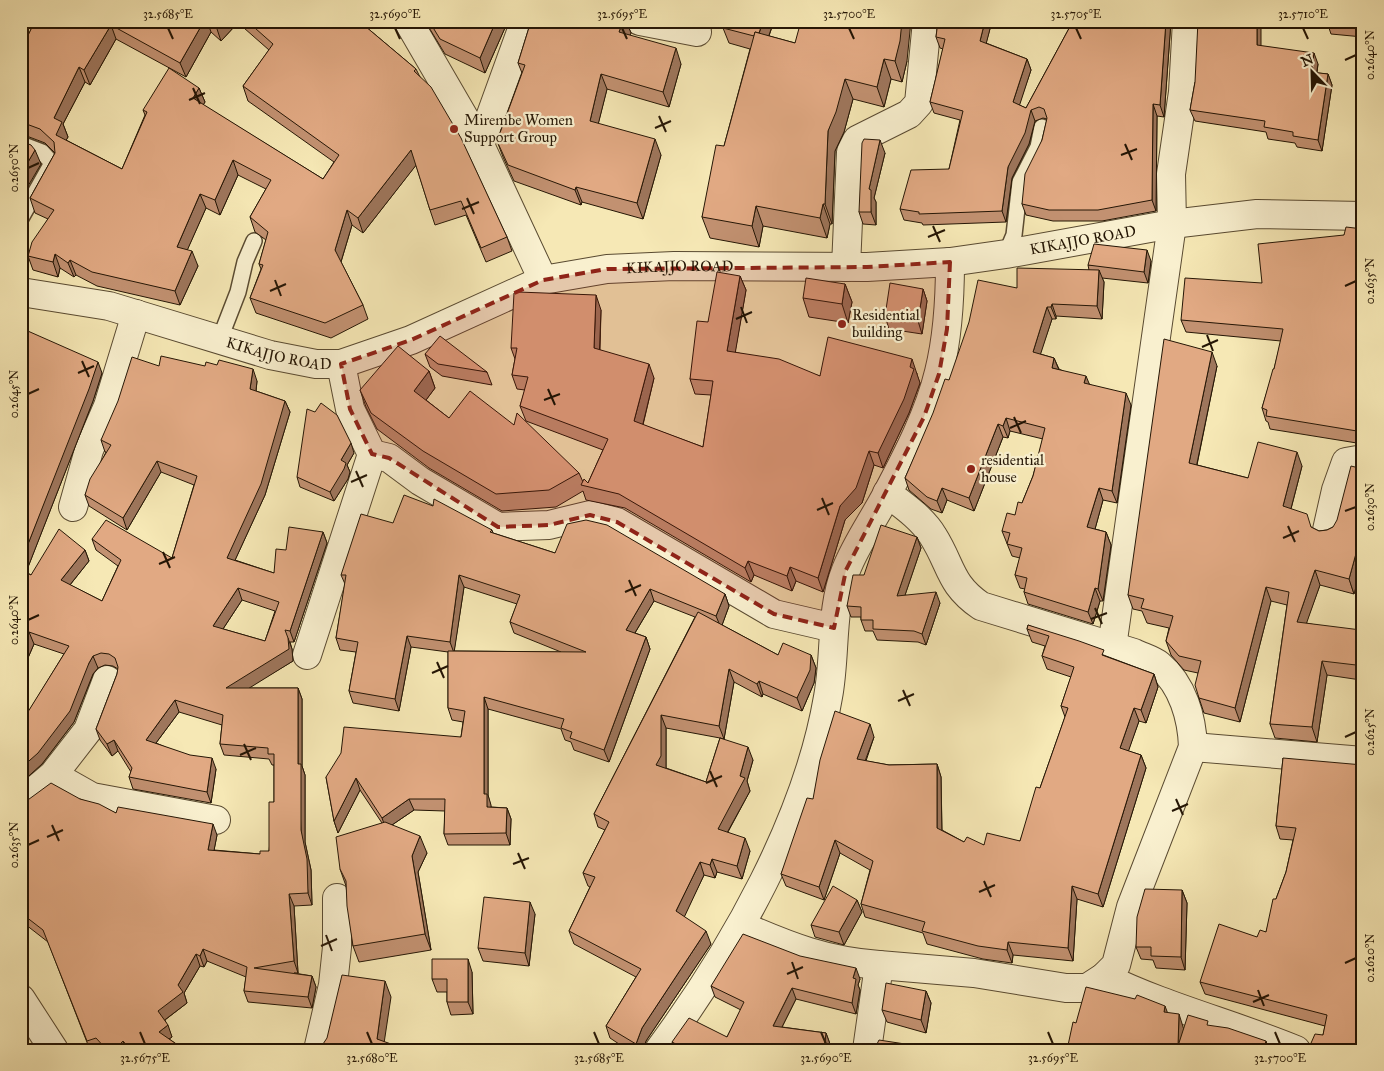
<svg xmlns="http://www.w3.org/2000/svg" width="1384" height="1071" font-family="'IM FELL Great Primer',serif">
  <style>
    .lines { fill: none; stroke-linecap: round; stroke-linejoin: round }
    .service-casing { stroke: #594a31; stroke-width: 18 }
    .minor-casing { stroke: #594a31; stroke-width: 30 }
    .tertiary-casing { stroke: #594a31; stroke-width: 30 }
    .service { stroke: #f9f0cf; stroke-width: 15 }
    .minor { stroke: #f9f0cf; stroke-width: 28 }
    .tertiary { stroke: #f9f0cf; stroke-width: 28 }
    .wall { fill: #c29171; stroke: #251605; fill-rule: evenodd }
    .shaded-wall { fill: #9e765c; stroke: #251605 }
    .building { fill: #e1a983; stroke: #251605; fill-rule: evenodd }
    .marked { fill: #8f2418; fill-opacity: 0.2; stroke: #8f2418; stroke-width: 4; stroke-dasharray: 10 6; stroke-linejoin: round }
    .ticks { fill: none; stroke: #251605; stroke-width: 2 }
    .poi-dot { fill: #8f2418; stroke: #f9f0cf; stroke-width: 2 }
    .labels { text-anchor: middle; stroke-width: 4.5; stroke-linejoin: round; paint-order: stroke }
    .poi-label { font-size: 15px; fill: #251605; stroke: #f9f0cf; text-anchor: start }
    .street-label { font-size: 15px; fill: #251605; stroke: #f9f0cf }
    .neatline { fill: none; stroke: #251605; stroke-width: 2 }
    .ticks-label { font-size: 12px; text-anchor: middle; fill: #251605 }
  </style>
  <rect width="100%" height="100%" fill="#f6e8b5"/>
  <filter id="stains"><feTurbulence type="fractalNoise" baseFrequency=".004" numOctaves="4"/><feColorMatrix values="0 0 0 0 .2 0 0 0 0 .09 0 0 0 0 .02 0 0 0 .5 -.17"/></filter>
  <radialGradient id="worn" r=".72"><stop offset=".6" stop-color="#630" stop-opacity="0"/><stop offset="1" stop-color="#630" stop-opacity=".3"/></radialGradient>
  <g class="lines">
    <defs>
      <g id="service">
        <path d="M 21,144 L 42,152 L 52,163 L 21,218"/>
        <path d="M 1006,254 L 1014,235 L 1020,182 L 1038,147 L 1042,127"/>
        <path d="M 219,341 L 238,292 L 245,262 L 254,241"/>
      </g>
      <g id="minor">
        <path d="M 408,21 L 480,145 L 543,280"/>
        <path d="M 640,21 L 697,32"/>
        <path d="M 480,145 L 525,21"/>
        <path d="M 846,267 L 851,152 L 857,140 L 909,114 L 919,103 L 927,21"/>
        <path id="s1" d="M 21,292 L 109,306 L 270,355 L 316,364 L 341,364 L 411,340 L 543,280 L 607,269 L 674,266 L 867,267 L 950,262 L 1006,254 L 1172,224 L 1257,214 L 1363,216"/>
        <path d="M 341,364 L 350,409 L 372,454 L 389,458 L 420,481 L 498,527 L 549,525 L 590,515 L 617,522 L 774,614 L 834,628"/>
        <path d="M 73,507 L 89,450 L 108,406 L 136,314"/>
        <path d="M 1327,530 L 1336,490 L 1346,462 L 1363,459"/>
        <path d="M 1112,647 L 1172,224 L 1171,174 L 1183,92 L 1187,21"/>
        <path d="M 307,655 L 372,454"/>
        <path d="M 1193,747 L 1363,761"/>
        <path d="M 53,775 L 92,797 L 216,820"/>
        <path d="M 21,802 L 53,775 L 88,730 L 107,680"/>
        <path d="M 742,926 C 790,947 826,961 879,965"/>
        <path d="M 1104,977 C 1165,1007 1233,1024 1296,1050"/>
        <path d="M 318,1050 L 333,985 L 337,947 L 337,898"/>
        <path d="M 659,1050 C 733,950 807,820 828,697 C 836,655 830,610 846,570 C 856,544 874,519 887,494 C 907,456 929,414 939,372 C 948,336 950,299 950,262"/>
        <path d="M 867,1050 L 879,965 L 974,973 L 1066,988 L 1087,988 L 1104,977 L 1116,965 L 1131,907 L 1193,747 C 1192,718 1183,685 1159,665 C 1153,660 1142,657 1134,653 L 981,606 C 949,584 952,566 933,536 C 923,519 903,505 887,493"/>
      </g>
      <path id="tertiary" d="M 21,999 L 54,1050"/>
    </defs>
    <!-- service casing -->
    <use href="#service" class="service-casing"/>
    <!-- minor casing -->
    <use href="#minor" class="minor-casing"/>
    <!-- tertiary casing -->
    <use href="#tertiary" class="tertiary-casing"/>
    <!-- service -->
    <use href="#service" class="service"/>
    <!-- minor -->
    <use href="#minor" class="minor"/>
    <!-- tertiary -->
    <use href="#tertiary" class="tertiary"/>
  </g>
  <!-- wall -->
  <g class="wall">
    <path d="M 35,21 L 232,21 L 234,27 L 221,41 L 211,32 L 186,77 L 116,39 L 90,85 L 85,82 L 63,124 L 68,137 L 66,140 L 122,169 L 145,115 L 143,110 L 199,88 L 205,102 L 203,105 L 323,179 L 334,162 L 248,101 L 243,86 L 269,50 L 236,21 L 307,21 L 316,26 L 317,24 L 313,21 L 359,21 L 416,69 L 419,75 L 507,237 L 512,251 L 486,262 L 466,215 L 435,225 L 430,210 L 416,165 L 363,233 L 352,225 L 341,262 L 363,305 L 368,319 L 331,338 L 256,313 L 250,298 L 261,269 L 259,264 L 266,240 L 255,232 L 250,217 L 266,189 L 238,175 L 220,215 L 206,208 L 187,250 L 198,266 L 180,305 L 97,286 L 76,275 L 74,277 L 60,268 L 58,277 L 33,270 L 28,256 L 48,219 L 35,213 L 30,198 L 55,153 L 45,143 L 24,135 L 21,136 L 21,50 Z"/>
    <path d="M 425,21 L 508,21 L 485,73 L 445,54 Z"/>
    <path d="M 531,21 L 626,21 L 631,33 L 630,35 L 681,64 L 669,107 L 607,89 L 598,124 L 661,155 L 643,219 L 582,202 L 581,205 L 514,181 L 503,157 L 497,141 L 522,73 L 518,63 Z"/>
    <path d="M 774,21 L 769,36 L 795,43 L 907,61 L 902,82 L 891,79 L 884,107 L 853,99 L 844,132 L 835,151 L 832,224 L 830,224 L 827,238 L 763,226 L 759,247 L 710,238 L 702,217 L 724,146 L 750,49 L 729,43 L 723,28 Z"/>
    <path d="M 938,21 L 990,21 L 991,25 L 986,43 L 1027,59 L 1031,70 L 1019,105 L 1026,108 L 1073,21 L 1171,21 L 1164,117 L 1157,116 L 1156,211 L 1102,221 L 1053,221 L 1026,215 L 1022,204 L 1042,140 L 1047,119 L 1043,118 L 1035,121 L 1029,144 L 1012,178 L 1006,222 L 923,225 L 922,223 L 904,220 L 900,209 L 949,169 L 960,120 L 934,113 L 930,102 L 943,49 L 940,48 L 936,37 Z"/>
    <path d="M 1363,21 L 1363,37 L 1331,34 L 1327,22 Z"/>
    <path d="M 1261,46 L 1318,64 L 1317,73 L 1328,74 L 1332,85 L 1322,151 L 1297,147 L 1295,143 L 1268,139 L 1266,132 L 1195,121 L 1190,110 L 1195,82 Z"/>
    <path d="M 885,153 L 874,198 L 876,202 L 876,225 L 863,224 L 859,212 Z"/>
    <path d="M 1363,229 L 1363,444 L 1270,429 L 1268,422 L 1266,421 L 1262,408 L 1274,369 L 1281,341 L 1186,332 L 1181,320 L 1262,283 L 1344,235 Z"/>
    <path d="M 1151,261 L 1148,283 L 1102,278 L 1104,282 L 1102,319 L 1056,316 L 1056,319 L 1052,319 L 1040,354 L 1054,358 L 1059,369 L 1131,405 L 1117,503 L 1103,500 L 1095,529 L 1106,532 L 1111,545 L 1103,601 L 1100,601 L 1093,624 L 1028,604 L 1024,592 L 1025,589 L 1020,588 L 1015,575 L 1020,558 L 1012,556 L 1002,531 L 1015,515 L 1022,503 L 1033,476 L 1043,439 L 1010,431 L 1008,438 L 1003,437 L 974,511 L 947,500 L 942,513 L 931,509 L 909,490 L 905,478 L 949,380 L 1017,288 L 1089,270 L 1088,265 Z"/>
    <path d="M 740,276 L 746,290 L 735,352 L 820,376 L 917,373 L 917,375 L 920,383 L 909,413 L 883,468 L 874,465 L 862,503 L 845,520 L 823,592 L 796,581 L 792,591 L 754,575 L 751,582 L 625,508 L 586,500 L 583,491 L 556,507 L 502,511 L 429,468 L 377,429 L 366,407 L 360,390 L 429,371 L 435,388 L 426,400 L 449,418 L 514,425 L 579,473 L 583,482 L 588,483 L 603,450 L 526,421 L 520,406 L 525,390 L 517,389 L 512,375 L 515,359 L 511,348 L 601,310 L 600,350 L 654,378 L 643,425 L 703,447 L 711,395 L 695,394 L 690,379 L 708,322 Z"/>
    <path d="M 845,284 L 852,302 L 848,323 L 809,317 L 803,298 Z"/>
    <path d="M 923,289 L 927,301 L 922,334 L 889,329 L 885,316 Z"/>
    <path d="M 21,312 L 26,323 L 23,329 L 102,373 L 93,401 L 26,572 L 31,575 L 85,550 L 89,561 L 70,585 L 102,601 L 118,566 L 96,550 L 92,539 L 172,558 L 194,485 L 161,472 L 127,530 L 89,506 L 85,495 L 106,452 L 105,452 L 101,440 L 159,366 L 257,381 L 256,391 L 285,401 L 290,412 L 265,495 L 235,560 L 274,573 L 286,550 L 323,532 L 327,543 L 294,642 L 290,642 L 292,649 L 293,661 L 248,688 L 298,688 L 302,699 L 302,766 L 305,775 L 305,842 L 311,870 L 312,905 L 294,906 L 298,973 L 294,973 L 312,976 L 316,987 L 312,1008 L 248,1002 L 244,991 L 246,977 L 207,961 L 204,967 L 200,966 L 184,993 L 187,1003 L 165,1020 L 172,1037 L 169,1039 L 185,1050 L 90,1050 L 48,942 L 21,921 L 21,805 L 80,799 L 116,813 L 217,835 L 214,850 L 260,854 L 269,851 L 274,802 L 274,765 L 272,765 L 269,759 L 224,755 L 220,744 L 222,725 L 179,712 L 156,743 L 216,769 L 211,803 L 133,789 L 129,777 L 131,772 L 118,751 L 112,756 L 100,740 L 96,729 L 117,674 L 118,669 L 113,666 L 105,665 L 98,668 L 93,674 L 74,722 L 42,764 L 21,783 L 21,724 L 64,654 L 34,644 L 21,674 ZM 242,600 L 275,611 L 265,641 L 223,629 Z"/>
    <path d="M 425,354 L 487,372 L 492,385 L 442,376 L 430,367 Z"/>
    <path d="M 1217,366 L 1197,465 L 1248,478 L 1302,466 L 1291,509 L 1311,527 L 1319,531 L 1327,530 L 1333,527 L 1354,594 L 1320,585 L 1306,623 L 1363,635 L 1363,669 L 1361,680 L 1327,675 L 1317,742 L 1275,738 L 1270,724 L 1287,605 L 1271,601 L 1240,722 L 1204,713 L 1199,698 L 1198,673 L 1184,670 L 1171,655 L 1166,641 L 1169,628 L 1147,623 L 1142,611 L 1133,609 L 1128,595 Z"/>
    <path d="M 354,453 L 347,465 L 350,472 L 348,479 L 334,501 L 300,487 L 297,477 Z"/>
    <path d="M 393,523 L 492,530 L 493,533 L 555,553 L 725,594 L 729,606 L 722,625 L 778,655 L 811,655 L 816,668 L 814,683 L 802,711 L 763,694 L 762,697 L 734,682 L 724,739 L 720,738 L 753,760 L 747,781 L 750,791 L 728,832 L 750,851 L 742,879 L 717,872 L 715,878 L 704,875 L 684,916 L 711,944 L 646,1041 L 643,1050 L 628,1050 L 610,1038 L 606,1026 L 636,977 L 574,944 L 569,931 L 590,887 L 588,886 L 583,873 L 605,830 L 598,827 L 594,814 L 695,617 L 654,601 L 635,633 L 646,637 L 650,649 L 609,762 L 574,750 L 571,742 L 565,740 L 561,729 L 488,709 L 488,795 L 491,807 L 507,808 L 511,819 L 510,845 L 448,845 L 444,834 L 445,811 L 414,810 L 392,825 L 427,853 L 418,872 L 431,950 L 359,962 L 353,946 L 346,886 L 340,869 L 382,823 L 360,790 L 338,833 L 334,821 L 326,777 L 461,737 L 463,722 L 452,720 L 448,708 L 448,652 L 411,647 L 399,711 L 353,703 L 349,691 L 356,652 L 340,650 L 336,638 L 345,584 L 341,575 ZM 464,587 L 517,604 L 510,622 L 514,633 L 561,652 L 454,651 ZM 666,728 L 720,738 L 706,782 L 666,768 Z"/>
    <path d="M 917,537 L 921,548 L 905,595 L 940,603 L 926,645 L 918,642 L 877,640 L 873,631 L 865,631 L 861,620 L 861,617 L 851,617 L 847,606 L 864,575 Z"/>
    <path d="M 1028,625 L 1106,656 L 1154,674 L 1158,687 L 1146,723 L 1139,721 L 1128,751 L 1141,755 L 1146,768 L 1103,907 L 1077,899 L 1073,961 L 1013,955 L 1012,963 L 983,959 L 927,944 L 923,933 L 865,917 L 861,904 L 870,870 L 840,853 L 824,900 L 786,886 L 781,874 L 813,799 L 874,737 L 866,761 L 889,765 L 937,764 L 941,777 L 942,830 L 964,842 L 984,845 L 1020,841 L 1040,788 L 1065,717 L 1061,706 L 1071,677 L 1047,669 L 1042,656 L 1045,646 L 1032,642 L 1027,629 Z"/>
    <path d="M 1283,758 L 1363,1050 L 1323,1035 L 1325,1026 L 1205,994 L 1200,982 L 1257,937 L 1266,932 L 1276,899 L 1286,872 L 1293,840 L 1280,839 L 1276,826 Z"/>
    <path d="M 1182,890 L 1187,903 L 1185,970 L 1156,968 L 1153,960 L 1141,959 L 1136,947 Z"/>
    <path d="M 857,900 L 862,912 L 844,945 L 815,937 L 811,925 Z"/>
    <path d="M 535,914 L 529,966 L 483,961 L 478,948 Z"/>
    <path d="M 472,972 L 473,1014 L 451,1015 L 447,1002 L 447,992 L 437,992 L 432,979 Z"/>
    <path d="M 860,979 L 858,985 L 860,990 L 856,1014 L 796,999 L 782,1027 L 826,1033 L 830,1044 L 830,1050 L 675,1050 L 672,1042 L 727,1037 L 741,1010 L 715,997 L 711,986 Z"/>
    <path d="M 926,991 L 931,1003 L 926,1033 L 887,1022 L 882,1010 Z"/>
  </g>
  <!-- shaded-wall -->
  <g class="shaded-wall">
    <path d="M 204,21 L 207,21 L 211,32 L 186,77 L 180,63 Z"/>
    <path d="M 221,21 L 232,21 L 234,27 L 221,41 L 216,26 Z"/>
    <path d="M 496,21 L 508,21 L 485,73 L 480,58 Z"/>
    <path d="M 623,21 L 626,21 L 631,33 L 624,47 L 619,32 Z"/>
    <path d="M 763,21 L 774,21 L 763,52 L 758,37 Z"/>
    <path d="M 902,21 L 911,21 L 907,61 L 902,82 L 895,61 Z"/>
    <path d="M 985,21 L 990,21 L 991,25 L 984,52 L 980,41 Z"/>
    <path d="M 1166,21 L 1171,21 L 1164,117 L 1160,105 Z"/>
    <path d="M 1257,21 L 1261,21 L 1261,57 L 1257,45 Z"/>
    <path d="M 111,25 L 116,39 L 90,85 L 84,70 Z"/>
    <path d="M 676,48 L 681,64 L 669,107 L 663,92 Z"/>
    <path d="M 1314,53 L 1318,64 L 1315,83 L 1311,72 Z"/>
    <path d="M 884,59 L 891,79 L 884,107 L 877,87 Z"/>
    <path d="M 1027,59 L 1031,70 L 1017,113 L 1013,102 Z"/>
    <path d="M 79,67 L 85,82 L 63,124 L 68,137 L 61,149 L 56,135 L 54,118 Z"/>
    <path d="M 601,74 L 607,89 L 595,137 L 590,121 Z"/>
    <path d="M 1328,74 L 1332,85 L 1322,151 L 1318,140 Z"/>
    <path d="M 845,79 L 853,99 L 844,132 L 835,151 L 832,224 L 825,204 L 828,131 Z"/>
    <path d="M 199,88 L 205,102 L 198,113 L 193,98 Z"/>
    <path d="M 1153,104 L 1157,116 L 1156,211 L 1152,200 Z"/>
    <path d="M 1031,110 L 1035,121 L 1029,144 L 1012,178 L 1006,222 L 1002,211 L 1008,167 Z"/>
    <path d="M 655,139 L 661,155 L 643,219 L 637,203 Z"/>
    <path d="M 880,140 L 885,153 L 874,198 L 876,202 L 876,225 L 871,212 L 869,189 Z"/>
    <path d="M 35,150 L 41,164 L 21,198 L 21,174 Z"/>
    <path d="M 411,150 L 417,164 L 363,233 L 358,218 Z"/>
    <path d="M 233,160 L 238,175 L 220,215 L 215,200 Z"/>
    <path d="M 576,187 L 582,202 L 581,205 L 575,190 Z"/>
    <path d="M 200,194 L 206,208 L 182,262 L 177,247 Z"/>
    <path d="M 823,204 L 830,224 L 827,238 L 820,218 Z"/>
    <path d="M 756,206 L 763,226 L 759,247 L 752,226 Z"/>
    <path d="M 347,210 L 352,225 L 340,265 L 335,250 Z"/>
    <path d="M 1147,250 L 1151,261 L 1148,283 L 1144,272 Z"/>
    <path d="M 192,251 L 198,266 L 180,305 L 175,291 Z"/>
    <path d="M 55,254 L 60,268 L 58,277 L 53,262 Z"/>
    <path d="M 70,260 L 76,275 L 74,277 L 68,263 Z"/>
    <path d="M 1099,270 L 1104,282 L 1102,319 L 1097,306 Z"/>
    <path d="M 740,276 L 746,290 L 733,366 L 727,351 Z"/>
    <path d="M 845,284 L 852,302 L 848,323 L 842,304 Z"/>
    <path d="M 923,289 L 927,301 L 922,334 L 918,321 Z"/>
    <path d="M 596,295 L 601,310 L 599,363 L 594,348 Z"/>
    <path d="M 1052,304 L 1056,316 L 1056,319 L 1051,307 Z"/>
    <path d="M 1047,307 L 1052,319 L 1037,365 L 1033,352 Z"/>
    <path d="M 21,312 L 26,323 L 21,333 Z"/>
    <path d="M 1212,352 L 1217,366 L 1194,478 L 1189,463 Z"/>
    <path d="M 1054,358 L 1059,370 L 1052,368 Z"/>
    <path d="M 912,359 L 920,383 L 909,413 L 883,468 L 878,453 Z"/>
    <path d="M 98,362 L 102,373 L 93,401 L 23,580 L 21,576 L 21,562 Z"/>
    <path d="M 649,364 L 654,378 L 640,436 L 634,421 Z"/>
    <path d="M 253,369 L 257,381 L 255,400 L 250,389 Z"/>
    <path d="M 429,371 L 435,388 L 420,408 L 414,391 Z"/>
    <path d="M 1086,376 L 1091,388 L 1084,383 Z"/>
    <path d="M 1126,393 L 1131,405 L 1117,503 L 1112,491 Z"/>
    <path d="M 285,401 L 290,412 L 265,495 L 231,569 L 227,558 Z"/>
    <path d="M 1006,418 L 1010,431 L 1008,438 L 1003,426 Z"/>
    <path d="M 998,424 L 1003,437 L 974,511 L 969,498 Z"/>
    <path d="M 351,443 L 354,453 L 347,465 L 350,472 L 348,479 L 334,501 L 330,492 L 341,460 Z"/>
    <path d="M 869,451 L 874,465 L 862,503 L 845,520 L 823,592 L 818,578 L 840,506 Z"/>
    <path d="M 1297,452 L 1302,466 L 1288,520 L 1283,506 Z"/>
    <path d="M 157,461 L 161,472 L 127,530 L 123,518 Z"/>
    <path d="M 942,488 L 947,500 L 942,513 L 937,501 Z"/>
    <path d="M 1099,488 L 1103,500 L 1092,540 L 1087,527 Z"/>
    <path d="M 1363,528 L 1363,562 L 1354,594 L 1349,579 Z"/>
    <path d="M 323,532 L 327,543 L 294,642 L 290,631 Z"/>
    <path d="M 1106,532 L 1111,545 L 1103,601 L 1098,589 Z"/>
    <path d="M 917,537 L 921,548 L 901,607 L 897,596 Z"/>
    <path d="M 85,550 L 89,561 L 65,591 L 61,580 Z"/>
    <path d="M 748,561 L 754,575 L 751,582 L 745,568 Z"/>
    <path d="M 790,567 L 796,581 L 792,591 L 787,576 Z"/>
    <path d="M 1315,570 L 1320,585 L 1302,636 L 1297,622 Z"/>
    <path d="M 459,575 L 464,587 L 454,653 L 450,642 Z"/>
    <path d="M 1266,587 L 1271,601 L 1240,722 L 1235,708 Z"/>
    <path d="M 238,588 L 242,600 L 217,638 L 213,626 Z"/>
    <path d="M 1095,588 L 1100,601 L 1093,624 L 1088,612 Z"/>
    <path d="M 650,589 L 654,601 L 630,641 L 626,630 Z"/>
    <path d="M 936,592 L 940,603 L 926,645 L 922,634 Z"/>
    <path d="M 725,594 L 729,606 L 721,628 L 716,616 Z"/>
    <path d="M 1361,630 L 1363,635 L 1363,669 L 1361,680 L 1356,665 Z"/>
    <path d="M 29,632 L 34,644 L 21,674 L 21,652 Z"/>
    <path d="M 407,636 L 411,647 L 399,711 L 395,699 Z"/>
    <path d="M 646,637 L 650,649 L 609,762 L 604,750 Z"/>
    <path d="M 288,638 L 292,649 L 293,661 L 230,700 L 226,688 Z"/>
    <path d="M 811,655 L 816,668 L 814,683 L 802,711 L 797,698 Z"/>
    <path d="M 93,656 L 98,668 L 93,674 L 74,722 L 42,764 L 21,783 L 21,768 L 89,663 Z"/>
    <path d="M 1322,661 L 1327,675 L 1317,742 L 1312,727 Z"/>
    <path d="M 729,669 L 734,682 L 724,739 L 719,726 Z"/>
    <path d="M 1154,674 L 1158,687 L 1146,723 L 1141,710 Z"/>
    <path d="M 759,681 L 763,694 L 762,697 L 757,684 Z"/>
    <path d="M 298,688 L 302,699 L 302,766 L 305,775 L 305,842 L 311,870 L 312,905 L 308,893 L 301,830 L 298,764 Z"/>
    <path d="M 484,697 L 488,709 L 488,795 L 491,805 L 491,818 L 487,807 L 484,794 Z"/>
    <path d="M 175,700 L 179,712 L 150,751 L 146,740 Z"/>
    <path d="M 1134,708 L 1139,721 L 1125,761 L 1120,748 Z"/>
    <path d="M 661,715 L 666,728 L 666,769 L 656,765 Z"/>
    <path d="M 870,724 L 874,737 L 861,772 L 857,759 Z"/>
    <path d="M 114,740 L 118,751 L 112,756 L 107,744 Z"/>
    <path d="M 748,747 L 753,760 L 747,781 L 750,791 L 722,842 L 718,829 L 740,776 Z"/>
    <path d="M 1141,755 L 1146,768 L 1103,907 L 1098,894 Z"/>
    <path d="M 212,758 L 216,769 L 211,803 L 207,792 Z"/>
    <path d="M 937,764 L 941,777 L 942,841 L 937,828 Z"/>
    <path d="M 356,778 L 360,790 L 338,833 L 334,821 Z"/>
    <path d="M 409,799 L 414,810 L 386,829 L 382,818 Z"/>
    <path d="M 507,808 L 511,819 L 510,845 L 506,833 Z"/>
    <path d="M 213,824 L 217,835 L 212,861 L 208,850 Z"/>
    <path d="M 420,836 L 427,853 L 418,872 L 431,950 L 425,934 L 412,856 Z"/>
    <path d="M 745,838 L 750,851 L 742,879 L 737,866 Z"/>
    <path d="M 835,840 L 840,853 L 824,900 L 819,887 Z"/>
    <path d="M 712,859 L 717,872 L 715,878 L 710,865 Z"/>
    <path d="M 700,862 L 704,875 L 681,924 L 676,911 Z"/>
    <path d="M 1072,886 L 1077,899 L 1073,961 L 1068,948 Z"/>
    <path d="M 1182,890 L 1187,903 L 1185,970 L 1181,957 Z"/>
    <path d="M 289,894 L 294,906 L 298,973 L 294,961 Z"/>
    <path d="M 857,900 L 862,912 L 844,945 L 839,932 Z"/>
    <path d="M 530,902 L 535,914 L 529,966 L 525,953 Z"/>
    <path d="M 706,931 L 711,944 L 646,1041 L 643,1050 L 637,1050 L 636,1044 L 642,1028 Z"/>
    <path d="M 1008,942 L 1013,955 L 1012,963 L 1007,950 Z"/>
    <path d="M 203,949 L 207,961 L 204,967 L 200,956 Z"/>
    <path d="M 196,954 L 200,966 L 184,993 L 187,1003 L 162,1022 L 158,1011 L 178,985 Z"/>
    <path d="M 468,959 L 472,972 L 473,1014 L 468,1002 Z"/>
    <path d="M 856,968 L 860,979 L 858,985 L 860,990 L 856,1014 L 852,1003 L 853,978 Z"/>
    <path d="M 312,976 L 316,987 L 312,1008 L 308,997 Z"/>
    <path d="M 385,981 L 391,997 L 383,1050 L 377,1039 Z"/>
    <path d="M 792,988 L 796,999 L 777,1037 L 773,1026 Z"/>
    <path d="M 926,991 L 931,1003 L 926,1033 L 921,1020 Z"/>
    <path d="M 1165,1006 L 1171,1022 L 1164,1012 Z"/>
    <path d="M 1179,1014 L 1184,1030 L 1178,1046 Z"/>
    <path d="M 168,1025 L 172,1037 L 163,1043 L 159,1032 Z"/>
    <path d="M 826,1033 L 830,1044 L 830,1050 L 824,1050 Z"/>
    <path d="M 123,1041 L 126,1050 L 114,1050 Z"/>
    <path d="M 1266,1041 L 1269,1050 L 1263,1050 Z"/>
    <path d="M 391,1044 L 394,1050 L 389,1050 Z"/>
  </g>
  <!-- building -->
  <g class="building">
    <path d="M 35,21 L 204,21 L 180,63 L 111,25 L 84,70 L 79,67 L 54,118 L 62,122 L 56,135 L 122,169 L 147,112 L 143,110 L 169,68 L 199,88 L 193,98 L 323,179 L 339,155 L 243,86 L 273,44 L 247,21 L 307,21 L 316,26 L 319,21 L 359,21 L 416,69 L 414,71 L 431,87 L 461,138 L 507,237 L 481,248 L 461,201 L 430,210 L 411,150 L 358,218 L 347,210 L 335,250 L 363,305 L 325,323 L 250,298 L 263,265 L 259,264 L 268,232 L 250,217 L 271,180 L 233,160 L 215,200 L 200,194 L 177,247 L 192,251 L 175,291 L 92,272 L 70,260 L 68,263 L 55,254 L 53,262 L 28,256 L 32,242 L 54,210 L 30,198 L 55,153 L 54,142 L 40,129 L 21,122 L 21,50 Z"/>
    <path d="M 210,21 L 221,21 L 216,26 Z"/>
    <path d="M 429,21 L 496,21 L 480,58 L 440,39 Z"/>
    <path d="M 531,21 L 623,21 L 619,32 L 676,48 L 663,92 L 601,74 L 590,121 L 655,139 L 637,203 L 576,187 L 575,190 L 508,165 L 497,141 L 525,65 L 518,63 Z"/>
    <path d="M 725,21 L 763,21 L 759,33 L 755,32 L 754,36 L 723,28 Z"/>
    <path d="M 801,21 L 902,21 L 900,41 L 895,61 L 884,59 L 877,87 L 845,79 L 836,112 L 828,131 L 825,204 L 823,204 L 820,218 L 756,206 L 752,226 L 702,217 L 716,145 L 724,146 L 755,32 L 795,43 Z"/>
    <path d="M 938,21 L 985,21 L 980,41 L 1027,59 L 1013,102 L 1026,108 L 1073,21 L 1166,21 L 1160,105 L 1153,104 L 1152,200 L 1098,210 L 1049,210 L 1022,204 L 1025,174 L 1042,140 L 1047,118 L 1044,109 L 1039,107 L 1031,110 L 1025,133 L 1008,167 L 1002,211 L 919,214 L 919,212 L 900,209 L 911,170 L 949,169 L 963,111 L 930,102 L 945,39 L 936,37 Z"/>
    <path d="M 1198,21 L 1257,21 L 1257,45 L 1314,53 L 1311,72 L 1328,74 L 1318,140 L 1293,136 L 1293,132 L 1264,127 L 1265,121 L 1190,110 L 1195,82 Z"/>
    <path d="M 1327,21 L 1363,21 L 1363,25 L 1327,22 Z"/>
    <path d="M 864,139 L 880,140 L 869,189 L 871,190 L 871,212 L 859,212 L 862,143 Z"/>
    <path d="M 21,141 L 31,145 L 35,150 L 21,174 Z"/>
    <path d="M 1346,227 L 1363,229 L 1363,432 L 1266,416 L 1267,410 L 1262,408 L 1273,369 L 1274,369 L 1283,329 L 1181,320 L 1185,278 L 1262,283 L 1258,244 L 1344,235 Z"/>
    <path d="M 1094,244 L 1147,250 L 1144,272 L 1088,265 Z"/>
    <path d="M 1017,268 L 1099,270 L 1097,306 L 1052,304 L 1051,307 L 1047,307 L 1033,352 L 1054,358 L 1052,368 L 1086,376 L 1084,383 L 1126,393 L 1112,491 L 1099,488 L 1087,527 L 1106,532 L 1098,589 L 1095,588 L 1088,612 L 1024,592 L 1027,578 L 1015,575 L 1022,548 L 1007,544 L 1010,533 L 1002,531 L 1007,513 L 1015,515 L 1018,502 L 1022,503 L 1033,476 L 1045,428 L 1006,418 L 1003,426 L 998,424 L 969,498 L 942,488 L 937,501 L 927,497 L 905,478 L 933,413 L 945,379 L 949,380 L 969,322 L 978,280 L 1017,288 Z"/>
    <path d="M 717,272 L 740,276 L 727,351 L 779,359 L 820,376 L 828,337 L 912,359 L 910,367 L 914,369 L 904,399 L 878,453 L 869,451 L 856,488 L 840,506 L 818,578 L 790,567 L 787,576 L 748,561 L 745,568 L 619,494 L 581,485 L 584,479 L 588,483 L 608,439 L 520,406 L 528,377 L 512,375 L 517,348 L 511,348 L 514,293 L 518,292 L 596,295 L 594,348 L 649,364 L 634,421 L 703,447 L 713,381 L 690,379 L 697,321 L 708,322 Z"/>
    <path d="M 806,278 L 845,284 L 842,304 L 803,298 Z"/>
    <path d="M 890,283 L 923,289 L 918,321 L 885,316 Z"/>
    <path d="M 21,328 L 98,362 L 89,389 L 21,562 Z"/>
    <path d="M 440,336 L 487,372 L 438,364 L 425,354 Z"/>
    <path d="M 1164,339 L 1212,352 L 1189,463 L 1248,478 L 1258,442 L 1297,452 L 1283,506 L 1307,514 L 1311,527 L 1319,531 L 1327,530 L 1333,527 L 1337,520 L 1351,466 L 1363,469 L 1363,528 L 1349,579 L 1315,570 L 1297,622 L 1361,630 L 1356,665 L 1322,661 L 1312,727 L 1270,724 L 1289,592 L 1266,587 L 1235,708 L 1199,698 L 1195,685 L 1201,661 L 1179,656 L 1166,641 L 1173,616 L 1141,608 L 1144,599 L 1128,595 Z"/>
    <path d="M 398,346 L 429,371 L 414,391 L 449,418 L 470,391 L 514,425 L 517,413 L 579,473 L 549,490 L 496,494 L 423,451 L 371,413 L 360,390 Z"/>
    <path d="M 161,356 L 205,366 L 206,362 L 217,365 L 219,360 L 253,369 L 250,389 L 285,401 L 261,484 L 227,558 L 274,573 L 276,549 L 286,550 L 289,527 L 323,532 L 290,631 L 285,630 L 288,638 L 289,649 L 226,688 L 298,688 L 298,764 L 301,764 L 301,830 L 307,859 L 308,893 L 289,894 L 294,961 L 254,968 L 312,976 L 308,997 L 244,991 L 247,967 L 203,949 L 200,956 L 196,954 L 178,985 L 183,992 L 158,1011 L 168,1025 L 159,1032 L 185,1050 L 131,1050 L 123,1041 L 114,1050 L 107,1050 L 96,1038 L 87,1041 L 43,930 L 21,913 L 21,805 L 51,783 L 80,799 L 99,804 L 116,813 L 118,807 L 213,824 L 208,850 L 260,854 L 260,851 L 269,851 L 269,802 L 274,802 L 274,754 L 268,754 L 268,748 L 220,744 L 223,715 L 175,700 L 146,740 L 190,755 L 212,758 L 207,792 L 129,777 L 132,768 L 114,740 L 107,744 L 96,729 L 117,674 L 118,667 L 115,658 L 109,654 L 101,653 L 93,656 L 89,663 L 70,711 L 38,753 L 21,768 L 21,723 L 69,646 L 29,632 L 21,652 L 21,570 L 31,575 L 59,529 L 85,550 L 61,580 L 102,601 L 121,560 L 92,539 L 106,520 L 172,558 L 197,476 L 157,461 L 123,518 L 85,495 L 90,479 L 111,445 L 101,440 L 118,401 L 132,357 L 159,366 ZM 238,588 L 279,602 L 265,641 L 213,626 Z"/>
    <path d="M 321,403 L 337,415 L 351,443 L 341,460 L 346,463 L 344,469 L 330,492 L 297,477 L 307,409 L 315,412 Z"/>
    <path d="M 404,495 L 433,506 L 434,499 L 492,530 L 490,532 L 555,553 L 567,524 L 586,520 L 607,525 L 725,594 L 716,616 L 650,589 L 626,630 L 646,637 L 604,750 L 570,738 L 572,732 L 561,728 L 564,719 L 484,697 L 484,794 L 487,794 L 487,807 L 507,808 L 506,833 L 444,834 L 445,799 L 409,799 L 382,818 L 356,778 L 334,821 L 326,777 L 341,753 L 344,727 L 461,737 L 465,711 L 448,708 L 448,651 L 586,652 L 510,622 L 520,595 L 459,575 L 450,642 L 407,636 L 395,699 L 349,691 L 358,642 L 336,638 L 346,575 L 341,575 L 361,514 L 393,523 Z"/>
    <path d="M 881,525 L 917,537 L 897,596 L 936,592 L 922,634 L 914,631 L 873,629 L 873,620 L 861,620 L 861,607 L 847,606 L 853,575 L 864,575 Z"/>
    <path d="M 698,612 L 778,655 L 783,643 L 811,655 L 810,670 L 797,698 L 759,681 L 757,684 L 729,669 L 719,726 L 661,715 L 661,756 L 656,765 L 706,782 L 720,738 L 748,747 L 740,776 L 745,778 L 718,829 L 745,838 L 737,866 L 712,859 L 710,865 L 700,862 L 676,911 L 706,931 L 642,1028 L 636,1044 L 606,1026 L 641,969 L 569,931 L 595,877 L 583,873 L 609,822 L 594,814 Z"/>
    <path d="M 1028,625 L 1079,641 L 1104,650 L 1102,655 L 1154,674 L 1141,710 L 1134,708 L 1120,748 L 1141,755 L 1098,894 L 1072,886 L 1068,948 L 1008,942 L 1007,950 L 978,946 L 922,931 L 925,922 L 861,904 L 873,861 L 835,840 L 819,887 L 781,874 L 807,798 L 813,799 L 820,760 L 835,711 L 870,724 L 857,759 L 889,765 L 937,764 L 937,828 L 964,842 L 967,837 L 984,845 L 987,833 L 1020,841 L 1036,787 L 1040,788 L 1068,708 L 1061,706 L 1074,667 L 1042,656 L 1049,636 L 1027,629 Z"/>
    <path d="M 1283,758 L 1363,765 L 1363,1050 L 1308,1050 L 1315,1034 L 1323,1035 L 1327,1015 L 1200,982 L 1219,924 L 1257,937 L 1260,930 L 1266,932 L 1273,899 L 1276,899 L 1286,872 L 1296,828 L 1276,826 Z"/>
    <path d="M 385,822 L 420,836 L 412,856 L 425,934 L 353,946 L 347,906 L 346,881 L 340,869 L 336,837 Z"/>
    <path d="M 833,886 L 857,900 L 839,932 L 811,925 Z"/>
    <path d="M 1145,889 L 1182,890 L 1181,957 L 1151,956 L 1151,947 L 1136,947 L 1137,917 Z"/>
    <path d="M 484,897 L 530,902 L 525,953 L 478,948 Z"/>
    <path d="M 743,934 L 800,956 L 856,968 L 853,978 L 856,979 L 852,1003 L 792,988 L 773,1026 L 826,1033 L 824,1050 L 687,1050 L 672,1042 L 689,1018 L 727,1037 L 744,1002 L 711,986 Z"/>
    <path d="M 432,959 L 468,959 L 468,1002 L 447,1002 L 447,979 L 432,979 Z"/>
    <path d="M 342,975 L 385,981 L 377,1039 L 391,1044 L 389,1050 L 319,1050 L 327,1038 Z"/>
    <path d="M 886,983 L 926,991 L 921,1020 L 882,1010 Z"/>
    <path d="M 1086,987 L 1135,999 L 1137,995 L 1165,1006 L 1164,1012 L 1179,1014 L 1178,1046 L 1188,1015 L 1208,1021 L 1207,1025 L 1228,1028 L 1266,1041 L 1263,1050 L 1067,1050 L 1073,1022 L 1076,1023 Z"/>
    <path d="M 879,1040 L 918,1046 L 917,1050 L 874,1050 Z"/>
  </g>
  <!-- marked area -->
  <path class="marked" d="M 950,262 L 947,329 L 939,374 L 924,417 L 846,570 L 834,628 L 774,614 L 617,522 L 590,515 L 549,525 L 498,527 L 389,458 L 372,454 L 350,409 L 341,364 L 411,340 L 543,280 L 607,269 L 867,267 Z"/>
  <!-- ticks -->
  <path class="ticks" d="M 168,28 L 173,39M 395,28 L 400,39M 622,28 L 627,39M 849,28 L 854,39M 1076,28 L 1081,39M 1303,28 L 1308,39M 1345,60 L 1356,55M 193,88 L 200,104M 189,100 L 205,93M 659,116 L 666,132M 655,128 L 671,121M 1125,144 L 1132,160M 1121,155 L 1137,149M 28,168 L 39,163M 467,198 L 474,214M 462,209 L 479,202M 933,226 L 940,242M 928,237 L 945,230M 275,280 L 281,296M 1345,286 L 1356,281M 270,291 L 286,284M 741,307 L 747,323M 736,319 L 752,312M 1207,335 L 1213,351M 1202,347 L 1218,340M 82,361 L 89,377M 78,373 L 94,366M 548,389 L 555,405M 28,394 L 39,389M 544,400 L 560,394M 1014,417 L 1021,433M 1010,428 L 1026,421M 356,471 L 363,487M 351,482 L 367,475M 822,498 L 829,515M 817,510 L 833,503M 1345,511 L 1356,507M 1288,526 L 1295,542M 1283,538 L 1299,531M 163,552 L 170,568M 159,564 L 175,557M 629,580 L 636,596M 625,592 L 641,585M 1095,608 L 1102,624M 1091,619 L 1107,613M 28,620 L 39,615M 437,662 L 444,678M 432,673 L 448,666M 903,690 L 910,706M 898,701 L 914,694M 1345,737 L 1356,732M 244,744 L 251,760M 240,755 L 256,748M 710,771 L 717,787M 706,783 L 722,776M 1176,799 L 1183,815M 1172,811 L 1188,804M 52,825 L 59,841M 47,837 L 63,830M 28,845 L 39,840M 518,853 L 525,869M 513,864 L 529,858M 984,881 L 991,897M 979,892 L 995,885M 326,935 L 332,951M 321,946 L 337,939M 792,962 L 798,979M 1345,963 L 1356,958M 787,974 L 803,967M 1258,990 L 1264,1006M 1253,1002 L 1269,995M 140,1032 L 145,1044M 367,1032 L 372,1044M 594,1032 L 599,1044M 821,1032 L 826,1044M 1048,1032 L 1053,1044M 1275,1032 L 1280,1044"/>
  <!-- markers -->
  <g class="poi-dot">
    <circle cx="454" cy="129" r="5"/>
    <circle cx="842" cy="324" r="5"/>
    <circle cx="971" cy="469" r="5"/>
  </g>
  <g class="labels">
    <!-- poi labels -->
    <g class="poi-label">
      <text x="464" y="125">Mirembe Women<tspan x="464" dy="17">Support Group</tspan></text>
      <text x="852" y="320">Residential<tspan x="852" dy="17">building</tspan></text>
      <text x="981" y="465">residential<tspan x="981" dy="17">house</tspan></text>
    </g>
    <!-- street labels -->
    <g class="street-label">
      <text dy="5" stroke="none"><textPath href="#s1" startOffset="1091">KIKAJJO ROAD</textPath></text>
      <text dy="5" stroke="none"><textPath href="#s1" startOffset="686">KIKAJJO ROAD</textPath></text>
      <text dy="5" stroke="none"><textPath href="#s1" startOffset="266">KIKAJJO ROAD</textPath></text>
    </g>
  </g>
  <!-- margin -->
  <rect width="1384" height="1071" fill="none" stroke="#f6e8b5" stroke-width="55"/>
  <!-- north arrow -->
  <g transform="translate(1312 72) rotate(337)" stroke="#f9f0cf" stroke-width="4" paint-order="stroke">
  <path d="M0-4L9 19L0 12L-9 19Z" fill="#251605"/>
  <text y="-8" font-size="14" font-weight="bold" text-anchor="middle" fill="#251605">N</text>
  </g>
  <rect x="28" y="28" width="1328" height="1016" class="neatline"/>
  <g class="ticks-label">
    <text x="168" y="18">32.5685°E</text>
    <text x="395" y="18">32.5690°E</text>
    <text x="622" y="18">32.5695°E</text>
    <text x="849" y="18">32.5700°E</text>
    <text x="1076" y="18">32.5705°E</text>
    <text x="1303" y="18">32.5710°E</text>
    <text transform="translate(1370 55) rotate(-90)" y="4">0.2640°N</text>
    <text transform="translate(14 168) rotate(-90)" y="4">0.2650°N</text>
    <text transform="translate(1370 281) rotate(-90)" y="4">0.2635°N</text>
    <text transform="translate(14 394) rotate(-90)" y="4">0.2645°N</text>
    <text transform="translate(1370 507) rotate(-90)" y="4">0.2630°N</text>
    <text transform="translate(14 620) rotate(-90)" y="4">0.2640°N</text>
    <text transform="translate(1370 732) rotate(-90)" y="4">0.2625°N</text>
    <text transform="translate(14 845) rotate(-90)" y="4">0.2635°N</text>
    <text transform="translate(1370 958) rotate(-90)" y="4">0.2620°N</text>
    <text x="145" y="1062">32.5675°E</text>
    <text x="372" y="1062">32.5680°E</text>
    <text x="599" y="1062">32.5685°E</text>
    <text x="826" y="1062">32.5690°E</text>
    <text x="1053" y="1062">32.5695°E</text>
    <text x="1280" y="1062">32.5700°E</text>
  </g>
  <rect width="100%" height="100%" filter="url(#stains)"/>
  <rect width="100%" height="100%" fill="url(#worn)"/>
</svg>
